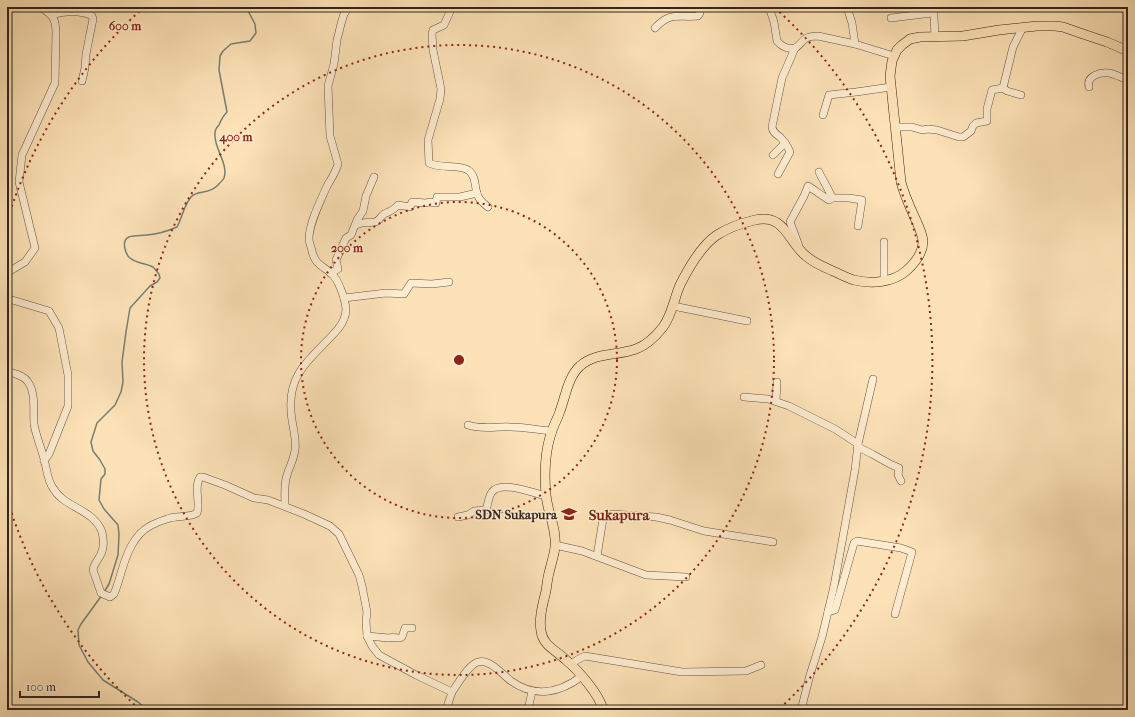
<svg xmlns="http://www.w3.org/2000/svg" width="1135" height="717" font-family="'IM FELL French Canon',serif">
  <style>
    .lines { fill: none; stroke-linecap: round; stroke-linejoin: round }
    .stream { stroke: #738076; stroke-width: 1.5 }
    .minor-casing { stroke: #645444; stroke-width: 8 }
    .major-casing { stroke: #31241d; stroke-width: 10 }
    .minor { stroke: #feecd0; stroke-width: 7 }
    .major { stroke: #fde2b7; stroke-width: 9 }
    .ring { fill: none; stroke: #8f2418; stroke-width: 2; stroke-dasharray: 2 4 }
    .labels { text-anchor: middle; stroke-width: 3; stroke-linejoin: round; paint-order: stroke }
    .poi-label { font-size: 13px; font-weight: bold; fill: #31241d; stroke: #feecd0; text-anchor: end }
    .quarter-label { font-size: 15px; font-weight: bold; fill: #7a1f14; stroke: #feecd0 }
    .centre { fill: #8f2418; stroke: #feecd0; stroke-width: 2 }
    .ring-label { font-size: 12px; text-anchor: middle; font-weight: bold; fill: #8f2418; stroke: #feecd0; stroke-width: 3; stroke-linejoin: round; paint-order: stroke }
  </style>
  <rect width="100%" height="100%" fill="#fde2b7"/>
  <filter id="stains"><feTurbulence type="fractalNoise" baseFrequency=".005" numOctaves="4"/><feColorMatrix values="0 0 0 0 .2 0 0 0 0 .09 0 0 0 0 .02 0 0 0 .5 -.17"/></filter>
  <radialGradient id="worn" r=".72"><stop offset=".6" stop-color="#630" stop-opacity="0"/><stop offset="1" stop-color="#630" stop-opacity=".3"/></radialGradient>
  <g class="lines">
    <!-- stream -->
    <g class="stream">
      <path d="M 104,592 L 109,584 L 118,555 L 119,535 L 118,525 L 104,509 L 99,500 L 101,479 L 105,474 L 105,469 L 100,460 L 93,451 L 91,442 L 97,423 L 115,405 L 121,392 L 123,382 L 122,362 L 126,332 L 130,308 L 150,286 L 157,282 L 160,278 L 159,274 C 157,272 155,269 153,267 C 146,263 137,264 130,258 C 125,254 121,240 129,237 C 134,235 142,236 147,235 C 158,234 168,231 177,227 C 182,218 184,205 191,197 C 197,190 209,195 218,185 C 220,183 223,180 224,178 C 229,164 213,147 215,133 C 215,131 217,127 219,125 C 221,120 223,116 227,112 L 219,70 L 220,56 L 223,51 L 231,44 L 250,41 L 256,33 L 255,24 L 246,7"/>
      <path d="M 102,595 L 81,624 L 78,630 L 79,645 L 88,662 L 103,680 L 138,702 L 148,710"/>
    </g>
    <defs>
      <g id="minor">
        <path d="M 452,7 L 444,25 L 433,30 L 432,34 L 433,50 L 441,89 L 440,99 L 428,140 L 429,163 C 441,169 458,164 468,170 C 477,176 474,188 478,196 C 480,201 484,204 488,207"/>
        <path d="M 769,7 L 774,22 L 777,41 C 781,46 788,50 795,48 C 799,46 802,41 805,39 C 809,36 814,36 818,36 L 855,44 L 894,56"/>
        <path d="M 847,7 L 852,23 L 855,44"/>
        <path d="M 52,15 C 63,11 82,10 92,16 L 93,19 L 86,54 L 85,68 L 82,81"/>
        <path d="M 891,18 L 932,13 L 934,14 L 934,17 L 935,36"/>
        <path d="M 655,28 C 671,11 678,18 698,16 L 700,13 L 699,7"/>
        <path d="M 1089,87 C 1086,76 1100,72 1109,73 C 1115,74 1122,78 1128,80"/>
        <path d="M 1021,95 L 1007,91 L 1003,88 L 1013,47 L 1023,27"/>
        <path d="M 823,115 L 829,95 L 856,92 L 891,87"/>
        <path d="M 896,127 L 912,127 L 922,130 L 928,129 L 937,130 L 959,137 L 963,137 L 971,131 L 973,126 L 976,123 L 987,121 L 987,109 L 992,90 L 1003,88"/>
        <path d="M 773,155 L 785,143"/>
        <path d="M 778,174 L 790,152 C 788,147 784,141 780,137 C 776,134 773,133 772,127 L 782,78 L 795,48"/>
        <path d="M 832,198 L 849,198 L 862,200 L 858,226"/>
        <path d="M 356,225 C 365,220 369,224 375,222 C 379,221 381,216 384,214 C 391,210 392,212 398,205 L 410,207 L 412,202 L 426,203 L 429,202 L 436,203 L 437,197 L 460,197 L 477,193"/>
        <path d="M 884,242 L 884,281"/>
        <path d="M 799,246 L 790,222 L 804,196 L 808,186 C 816,191 822,196 829,200 L 832,198 C 829,189 823,181 819,172"/>
        <path d="M 330,273 L 338,269 L 336,260 L 346,238 L 351,235 L 357,220 L 363,211 L 366,196 L 374,177"/>
        <path d="M 7,275 L 8,272 L 25,262 L 35,248 L 19,182 L 22,155 L 55,83 L 56,31 C 55,16 52,16 41,7"/>
        <path d="M 7,296 L 9,299 L 49,311 L 59,328 L 68,375 L 68,406 L 49,454 L 44,461"/>
        <path d="M 344,298 L 386,293 L 404,294 L 411,283 L 432,284 L 449,282"/>
        <path d="M 673,306 L 747,321"/>
        <path d="M 7,371 C 14,374 24,375 28,382 C 36,393 33,411 34,424 C 36,436 41,447 44,459 C 47,469 47,480 53,488 C 64,508 94,509 102,532 C 104,540 104,549 100,556 C 97,561 94,564 93,570 L 101,593 L 110,597 L 114,594 C 117,587 119,580 121,573 C 126,556 133,535 150,526 C 155,523 161,521 167,519 C 176,515 190,518 197,513 C 201,502 193,488 200,477 L 203,477 L 225,485 L 254,498 L 268,500 L 304,514 L 330,526 L 339,534 L 359,575 L 362,586 L 367,612 L 366,621 L 367,636 L 372,646 L 379,655 L 416,675 L 452,692 C 458,684 468,665 478,662 C 489,658 503,675 511,681 C 535,698 560,693 582,676"/>
        <path d="M 744,397 L 768,399 L 789,406 L 835,429 L 858,444 L 855,470 L 834,586 L 822,637 L 810,675 L 801,710"/>
        <path d="M 776,401 L 777,382"/>
        <path d="M 468,425 C 483,430 496,426 511,427 C 525,427 538,430 552,431"/>
        <path d="M 858,444 L 873,379"/>
        <path d="M 858,447 L 872,454 L 890,464 L 899,468 L 898,475 L 901,481"/>
        <path d="M 285,506 C 285,498 284,488 286,479 C 288,469 294,460 295,450 C 297,437 291,423 291,410 C 288,370 315,356 338,329 C 342,324 346,316 346,309 C 345,299 339,280 331,273 C 321,265 315,264 312,251 C 311,247 309,242 309,239 C 309,223 321,200 327,186 C 331,179 336,172 338,164 L 330,136 L 328,86 L 334,64 L 337,40 L 341,24 L 344,14 L 349,7"/>
        <path d="M 458,517 L 468,515 L 474,511 L 486,510 C 488,505 488,497 492,492 C 501,480 533,493 546,496"/>
        <path d="M 555,545 L 582,551 L 646,575 L 686,577"/>
        <path d="M 597,556 L 603,519 L 605,515 L 612,514 L 656,517 L 670,520 L 704,531 L 761,540 L 773,542"/>
        <path d="M 828,612 L 835,610 L 854,543 L 857,541 L 901,548 L 912,552 L 895,614"/>
        <path d="M 367,636 L 389,638 C 394,636 399,640 402,637 L 405,628 L 412,628"/>
        <path d="M 572,664 L 577,660 L 585,656 L 682,672 L 746,671 L 761,665"/>
        <path d="M 446,710 L 452,692"/>
        <path d="M 528,710 L 532,691"/>
      </g>
      <path id="major" d="M 603,710 C 600,695 578,670 566,660 C 556,650 543,646 541,631 C 539,619 542,607 545,595 C 547,588 547,580 549,573 C 551,564 554,556 555,547 C 557,528 547,512 546,494 C 544,475 545,449 552,431 C 554,424 558,418 560,411 C 566,395 568,377 580,366 C 596,352 617,356 636,349 C 647,345 656,336 663,327 C 672,315 674,299 680,285 C 688,269 702,245 717,235 C 728,228 742,223 755,220 C 785,213 788,242 806,256 C 814,263 824,267 833,271 C 840,274 847,278 854,280 C 871,284 892,283 906,271 C 914,264 923,254 923,241 C 922,232 917,223 914,216 C 909,205 904,194 901,182 L 890,76 L 892,61 L 897,50 L 902,45 L 910,39 L 920,37 L 963,36 L 999,30 L 1037,26 L 1055,26 L 1063,27 L 1083,34 L 1107,42 L 1128,51"/>
    </defs>
    <!-- minor casing -->
    <use href="#minor" class="minor-casing"/>
    <!-- major casing -->
    <use href="#major" class="major-casing"/>
    <!-- minor -->
    <use href="#minor" class="minor"/>
    <!-- major -->
    <use href="#major" class="major"/>
  </g>
  <!-- distance rings -->
  <g class="ring">
    <circle cx="459" cy="360" r="158"/>
    <circle cx="459" cy="360" r="315"/>
    <path d="M139 709A473 473 0 0 1 8 502M8 218A473 473 0 0 1 143 8M775 8A473 473 0 0 1 779 709"/>
  </g>
  <!-- icons -->
  <defs>
    <symbol id="school-bare" viewBox="-9 -9 18 18"><path d="M0-5L7-2L0 1L-7-2ZM-4 1L0 2.5L4 1V4Q0 6-4 4Z" fill="#8f2418" stroke="#feecd0" stroke-width="2.5" paint-order="stroke"/></symbol>
  </defs>
  <g fill-rule="evenodd">
    <use href="#school-bare" x="558" y="503" width="22" height="22"/>
  </g>
  <g class="labels">
    <!-- poi labels -->
    <g class="poi-label">
      <text x="557" y="519">SDN Sukapura</text>
    </g>
    <!-- quarter labels -->
    <g class="quarter-label">
      <text x="619" y="520">Sukapura</text>
    </g>
  </g>
  <circle cx="459" cy="360" r="6" class="centre"/>
  <g class="ring-label">
    <text x="125" y="30">600 m</text>
    <text x="236" y="141">400 m</text>
    <text x="347" y="252">200 m</text>
  </g>
  <!-- margin -->
  <rect width="1135" height="717" fill="none" stroke="#fde2b7" stroke-width="24"/>
  <rect x="8" y="8" width="1119" height="701" fill="none" stroke="#31241d" stroke-width="2"/>
  <rect x="12" y="12" width="1111" height="693" fill="none" stroke="#31241d"/>
  <!-- scale -->
  <path d="M20 691v6h79v-6" fill="none" stroke="#31241d" stroke-width="2"/>
  <text x="26" y="691" font-size="12" fill="#31241d" stroke="#feecd0" stroke-width="3" paint-order="stroke">100 m</text>
  <rect width="100%" height="100%" filter="url(#stains)"/>
  <rect width="100%" height="100%" fill="url(#worn)"/>
</svg>
